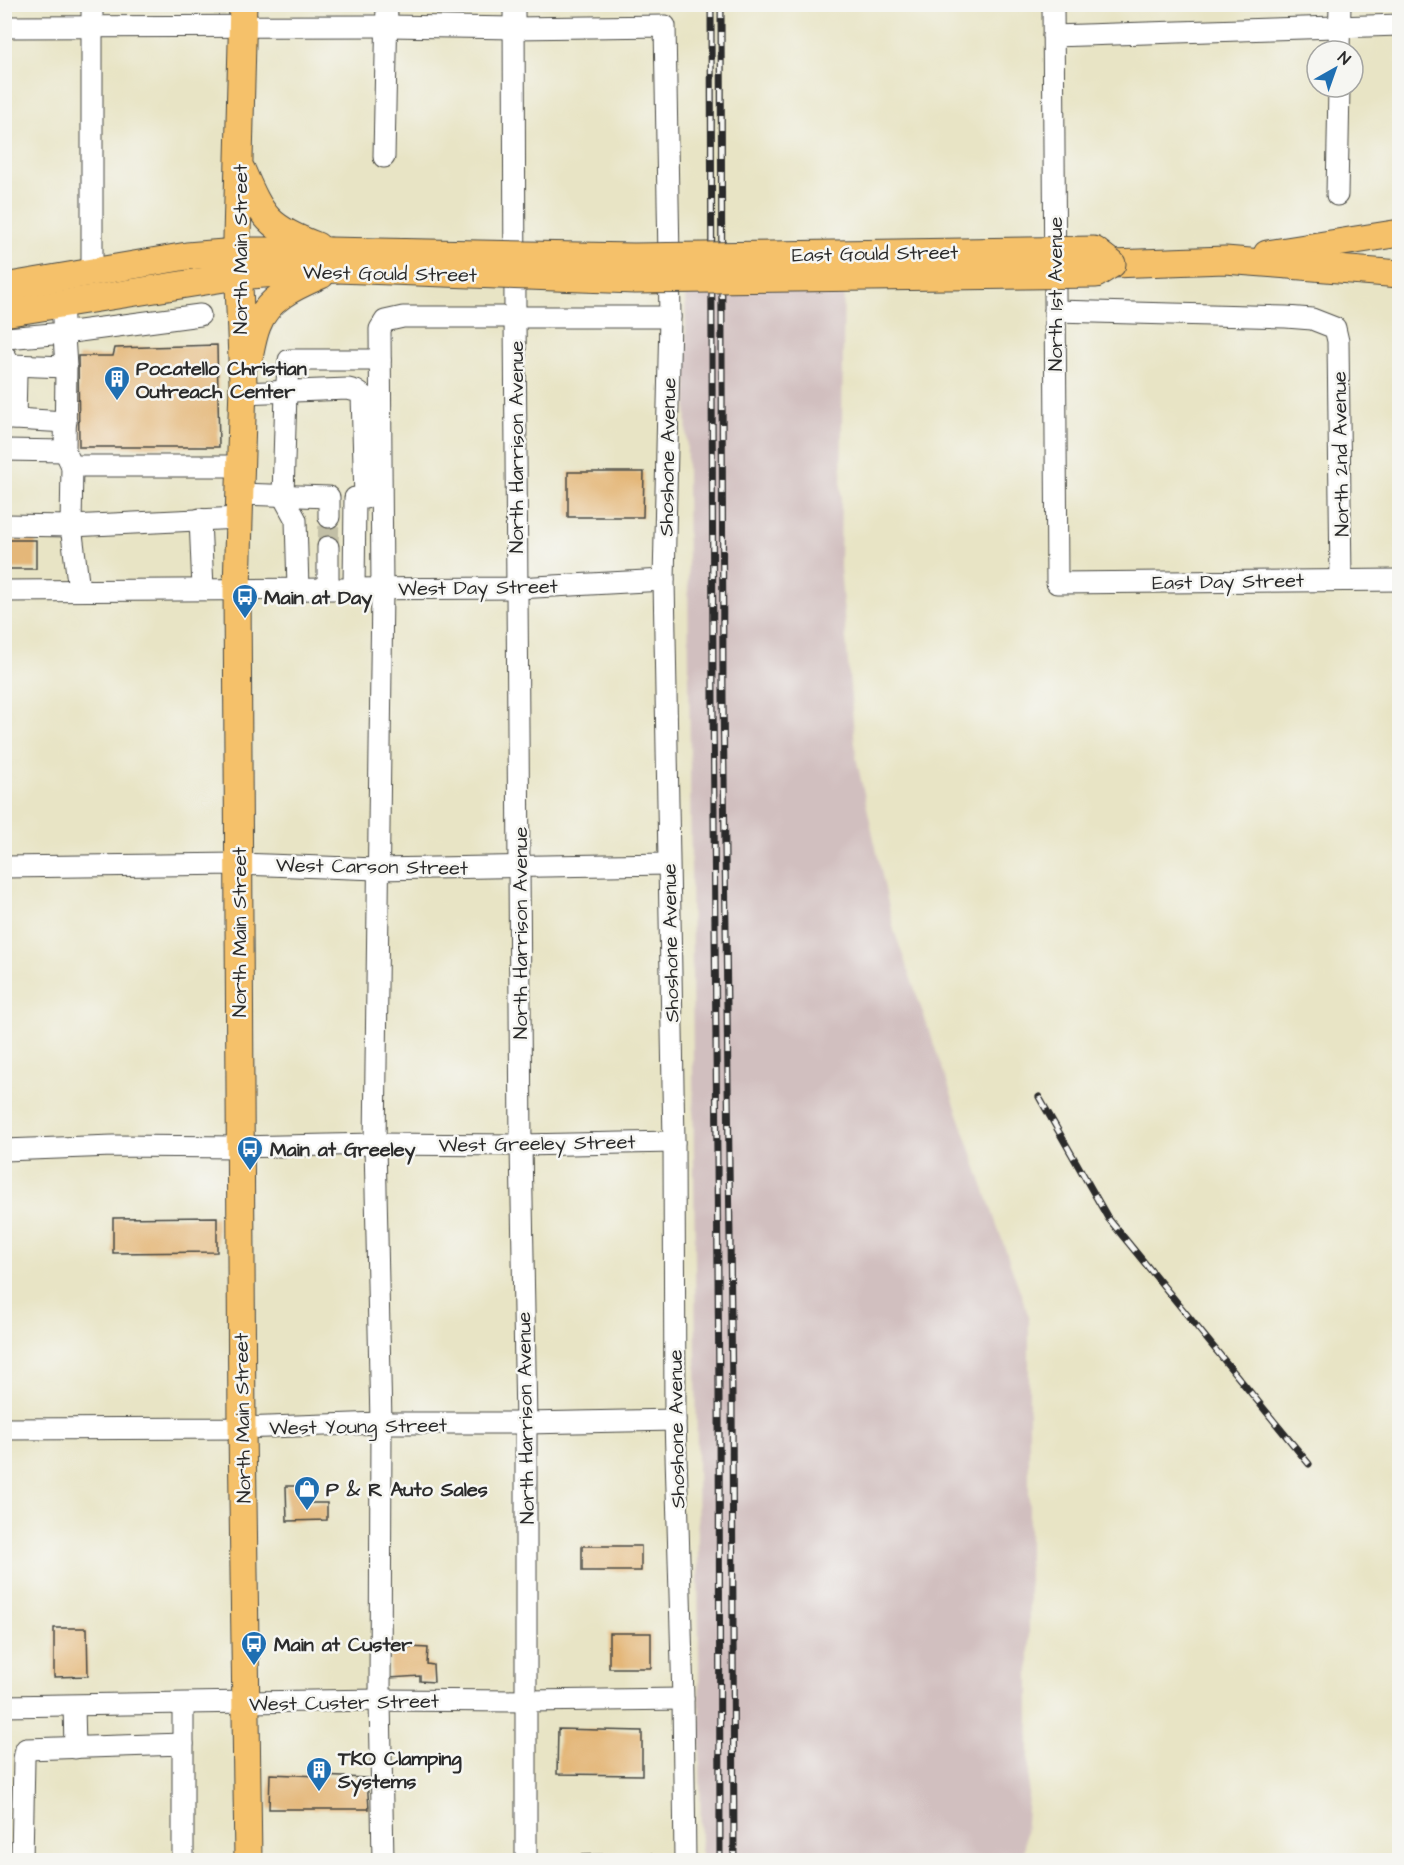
<svg xmlns="http://www.w3.org/2000/svg" width="1404" height="1865" font-family="'Architects Daughter',sans-serif">
  <style>
    .railway { fill: #d1bfbf }
    .building { fill: #e4b779 }
    .lines { fill: none; stroke-linecap: round; stroke-linejoin: round }
    .minor-tunnel { stroke: #c2bfa6; stroke-width: 21; stroke-dasharray: 21 10; stroke-linecap: butt }
    .minor-casing { stroke: #474742; stroke-width: 23 }
    .major-casing { stroke: #474742; stroke-width: 29 }
    .minor { stroke: #fff; stroke-width: 21 }
    .major { stroke: #f5c16b; stroke-width: 27 }
    .rail-casing { stroke: #2b2b2b; stroke-width: 7 }
    .rail { stroke: #f6f6f2; stroke-width: 4.5; stroke-dasharray: 14; stroke-linecap: butt }
    .major-bridge-casing { stroke: #474742; stroke-width: 29; stroke-linecap: butt }
    .major-bridge { stroke: #f5c16b; stroke-width: 27 }
    .labels { text-anchor: middle; stroke-width: 5; stroke-linejoin: round; paint-order: stroke }
    .street-label { font-size: 20px; fill: #2b2b2b; stroke: #f6f6f2 }
    .poi-label { font-size: 20px; font-weight: bold; fill: #2b2b2b; stroke: #f6f6f2; text-anchor: start }
  </style>
  <rect width="100%" height="100%" fill="#f6f6f2"/>
  <filter id="ink" filterUnits="userSpaceOnUse"><feTurbulence type="fractalNoise" baseFrequency=".0167" numOctaves="2"/><feDisplacementMap in="SourceGraphic" scale="12" xChannelSelector="R" yChannelSelector="G"/><feConvolveMatrix kernelMatrix="1 2 1 2 8 2 1 2 1" color-interpolation-filters="sRGB"/></filter>
  <filter id="wash" filterUnits="userSpaceOnUse"><feTurbulence type="fractalNoise" baseFrequency=".008" numOctaves="4" result="noise"/><feDisplacementMap in="SourceGraphic" scale="24" xChannelSelector="R" yChannelSelector="G"/><feGaussianBlur stdDeviation="1.35" result="paint"/><feColorMatrix in="noise" values="0 0 0 0 0 0 0 0 0 0 0 0 0 0 0 0 0 1.4 0 .05"/><feComposite in="paint" operator="in"/></filter>
  <g filter="url(#wash)">
    <rect width="100%" height="100%" fill="#e8e4c5"/>
    <!-- railway -->
    <path class="railway" d="M 844,278 L 840,567 L 856,757 L 894,930 L 1029,1317 L 1029,1783 L 1023,1860 L 701,1860 L 685,280 Z"/>
    <g id="blocks">
      <!-- building -->
      <g class="building">
        <path d="M 217,345 L 219,447 L 79,447 L 78,356 L 113,356 L 115,348 Z"/>
        <path d="M 568,472 L 644,472 L 643,517 L 568,517 Z"/>
        <rect x="4" y="540" width="32" height="29"/>
        <path d="M 217,1217 L 217,1252 L 113,1253 L 113,1218 Z"/>
        <path d="M 286,1486 L 306,1486 L 307,1503 L 327,1503 L 327,1520 L 287,1521 Z"/>
        <rect x="582" y="1546" width="59" height="25"/>
        <path d="M 54,1628 L 87,1628 L 88,1676 L 54,1677 Z"/>
        <rect x="609" y="1633" width="42" height="35"/>
        <path d="M 391,1646 L 428,1648 L 427,1664 L 433,1665 L 434,1682 L 420,1681 L 420,1676 L 390,1678 Z"/>
        <path d="M 558,1729 L 642,1731 L 642,1775 L 557,1774 Z"/>
        <path d="M 270,1774 L 367,1778 L 369,1809 L 269,1809 Z"/>
        <path d="M 651,1854 L 651,1860 L 560,1860 L 560,1855 Z"/>
      </g>
    </g>
  </g>
  <g filter="url(#ink)">
    <use href="#blocks" fill-opacity="0" stroke="#474742" stroke-width="1.5"/>
    <g class="lines">
      <!-- minor-tunnel -->
      <path class="minor-tunnel" d="M 328,547 L 329,517"/>
      <defs>
        <g id="minor">
          <path d="M 514,4 L 515,316 L 521,1145 L 526,1423 L 526,1860"/>
          <path d="M 1053,4 L 1057,583 L 1400,580"/>
          <path d="M 4,27 L 388,26 L 515,28 L 665,26 L 670,317 L 664,580 L 674,1142 L 675,1420 L 683,1699 L 685,1860"/>
          <path d="M 1053,36 L 1400,25"/>
          <path d="M 1339,51 L 1340,4"/>
          <path d="M 384,157 L 387,4"/>
          <path d="M 1337,195 L 1339,87"/>
          <path d="M 92,272 L 92,4"/>
          <path d="M 62,304 L 66,367 L 65,451 L 72,466 L 241,466"/>
          <path d="M 1055,311 L 1286,317 L 1312,319 L 1335,328 L 1338,341 L 1341,580"/>
          <path d="M 6,338 L 64,333 L 200,315"/>
          <path d="M 11,365 L 66,367"/>
          <path d="M 243,393 L 348,389 L 356,391 L 362,395 L 365,498"/>
          <path d="M 4,419 L 15,419 L 16,375 L 6,357"/>
          <path d="M 15,419 L 66,422"/>
          <path d="M 4,450 L 65,451"/>
          <path d="M 240,494 L 329,497 L 329,517"/>
          <path d="M 200,519 L 203,589"/>
          <path d="M 4,525 L 71,526 L 72,466"/>
          <path d="M 328,547 L 328,588"/>
          <path d="M 298,588 L 296,520 L 283,496 L 286,392 L 289,360 L 380,360"/>
          <path d="M 354,588 L 355,498"/>
          <path d="M 79,590 L 71,526 L 239,518"/>
          <path d="M 4,591 L 517,588 L 664,580"/>
          <path d="M 4,867 L 238,864 L 377,869 L 668,864"/>
          <path d="M 4,1150 L 113,1146 L 240,1147 L 375,1144 L 521,1145 L 674,1142"/>
          <path d="M 4,1429 L 242,1428 L 381,1423 L 526,1423 L 675,1420"/>
          <path d="M 4,1706 L 380,1700 L 526,1701 L 683,1699"/>
          <path d="M 74,1706 L 75,1748"/>
          <path d="M 183,1744 L 183,1704"/>
          <path d="M 22,1860 L 24,1759 L 26,1749 L 183,1744 L 183,1860"/>
          <path d="M 383,1860 L 380,1700 L 381,1423 L 375,1144 L 382,589 L 380,329 L 385,321 L 403,317 L 670,317"/>
        </g>
        <g id="major">
          <path d="M 243,4 L 237,237 L 243,383 L 237,589 L 242,1428 L 248,1860"/>
          <path d="M 242,171 C 262,217 268,228 317,246"/>
          <path d="M 1267,254 L 1400,233"/>
          <path d="M 1112,264 L 1225,260 L 1400,274"/>
          <path d="M 4,287 L 187,256 L 249,251 L 329,251"/>
          <path d="M 4,313 L 237,276 L 337,269"/>
          <path d="M 249,358 C 251,348 253,336 257,326 C 267,298 296,286 321,275"/>
        </g>
      </defs>
      <!-- minor casing -->
      <use href="#minor" class="minor-casing"/>
      <!-- major casing -->
      <use href="#major" class="major-casing"/>
      <!-- minor -->
      <use href="#minor" class="minor"/>
      <!-- major -->
      <use href="#major" class="major"/>
      <defs>
        <g id="rail">
          <path d="M 711,4 L 713,699 L 719,1392 L 720,1860"/>
          <path d="M 721,4 L 723,698 L 732,1392 L 734,1860"/>
          <path d="M 1039,1097 L 1108,1218 L 1309,1464"/>
        </g>
      </defs>
      <!-- rail casing -->
      <use href="#rail" class="rail-casing"/>
      <!-- rail -->
      <use href="#rail" class="rail"/>
      <defs>
        <path id="major-bridge" d="M 329,251 L 634,257 L 1094,250 L 1112,264 L 1096,274 L 635,280 L 337,269"/>
      </defs>
      <!-- major-bridge casing -->
      <use href="#major-bridge" class="major-bridge-casing"/>
      <!-- major-bridge -->
      <use href="#major-bridge" class="major-bridge"/>
    </g>
  </g>
  <!-- icons -->
  <defs>
    <symbol id="building-pin" viewBox="-11 -11 22 30"><path d="M0 17L-7.5 6A9.5 9.5 0 1 1 7.5 6Z" fill="#1f6fb2" stroke="#f6f6f2"/><path d="M-4-6H4V6H1V3H-1V6H-4ZM-2.5-4.3h1.7v1.8h-1.7ZM.8-4.3h1.7v1.8H.8ZM-2.5-1h1.7V.8h-1.7ZM.8-1h1.7V.8H.8Z" fill="#fff"/></symbol>
    <symbol id="bus-pin" viewBox="-11 -11 22 30"><path d="M0 17L-7.5 6A9.5 9.5 0 1 1 7.5 6Z" fill="#1f6fb2" stroke="#f6f6f2"/><path d="M-5-6H5V4H4V6H2V4H-2V6H-4V4H-5ZM-3.5-4V0h7V-4ZM-3.5 1.2v1.5H-2V1.2ZM2 1.2v1.5H3.5V1.2Z" fill="#fff"/></symbol>
    <symbol id="shop-pin" viewBox="-11 -11 22 30"><path d="M0 17L-7.5 6A9.5 9.5 0 1 1 7.5 6Z" fill="#1f6fb2" stroke="#f6f6f2"/><path d="M-5-2.5h2.3a2.7 3.5 0 0 1 5.4 0H5L5.5 6h-11ZM-1.5-2.5h3a1.5 2.3 0 0 0-3 0Z" fill="#fff"/></symbol>
  </defs>
  <g fill-rule="evenodd">
    <use href="#building-pin" x="102" y="364" width="30" height="40"/>
    <use href="#bus-pin" x="230" y="582" width="30" height="40"/>
    <use href="#bus-pin" x="235" y="1134" width="30" height="40"/>
    <use href="#shop-pin" x="292" y="1474" width="30" height="40"/>
    <use href="#bus-pin" x="239" y="1629" width="30" height="40"/>
    <use href="#building-pin" x="304" y="1755" width="30" height="40"/>
  </g>
  <g class="labels">
    <!-- street labels -->
    <g class="street-label">
      <text transform="translate(240 249) rotate(-90)" y="7">North Main Street</text>
      <text transform="translate(875 253) rotate(-1)" y="7">East Gould Street</text>
      <text transform="translate(390 273) rotate(1)" y="7">West Gould Street</text>
      <text transform="translate(1055 294) rotate(-90)" y="7">North 1st Avenue</text>
      <text transform="translate(516 447) rotate(-90)" y="7">North Harrison Avenue</text>
      <text transform="translate(1340 454) rotate(-91)" y="7">North 2nd Avenue</text>
      <text transform="translate(667 457) rotate(-89)" y="7">Shoshone Avenue</text>
      <text transform="translate(1228 581) rotate(-1)" y="7">East Day Street</text>
      <text transform="translate(478 587) rotate(-1)" y="7">West Day Street</text>
      <text transform="translate(372 866) rotate(1)" y="7">West Carson Street</text>
      <text transform="translate(239 932) rotate(-90)" y="7">North Main Street</text>
      <text transform="translate(520 933) rotate(-90)" y="7">North Harrison Avenue</text>
      <text transform="translate(670 943) rotate(-91)" y="7">Shoshone Avenue</text>
      <text transform="translate(537 1143) rotate(-1)" y="7">West Greeley Street</text>
      <text transform="translate(242 1418) rotate(-91)" y="7">North Main Street</text>
      <text transform="translate(525 1418) rotate(-91)" y="7">North Harrison Avenue</text>
      <text transform="translate(358 1426) rotate(-1)" y="7">West Young Street</text>
      <text transform="translate(676 1429) rotate(-91)" y="7">Shoshone Avenue</text>
      <text transform="translate(344 1702) rotate(-1)" y="7">West Custer Street</text>
    </g>
    <!-- poi labels -->
    <g class="poi-label">
      <text x="136" y="375">Pocatello Christian<tspan x="136" dy="23">Outreach Center</tspan></text>
      <text x="264" y="604">Main at Day</text>
      <text x="270" y="1156">Main at Greeley</text>
      <text x="326" y="1496">P &amp; R Auto Sales</text>
      <text x="274" y="1651">Main at Custer</text>
      <text x="338" y="1765">TKO Clamping<tspan x="338" dy="23">Systems</tspan></text>
    </g>
  </g>
  <!-- margin -->
  <rect width="1404" height="1865" fill="none" stroke="#f6f6f2" stroke-width="24"/>
  <!-- north arrow -->
  <g transform="translate(1335 69) rotate(40)"><circle r="28" fill="#f6f6f2" stroke="#a5a5a2" stroke-width="1.5"/>
  <path d="M0-4.5L10 22L0 15L-10 22Z" fill="#1f6fb2"/>
  <text y="-9" font-size="16" font-weight="bold" text-anchor="middle" fill="#2b2b2b">N</text>
  </g>
</svg>
